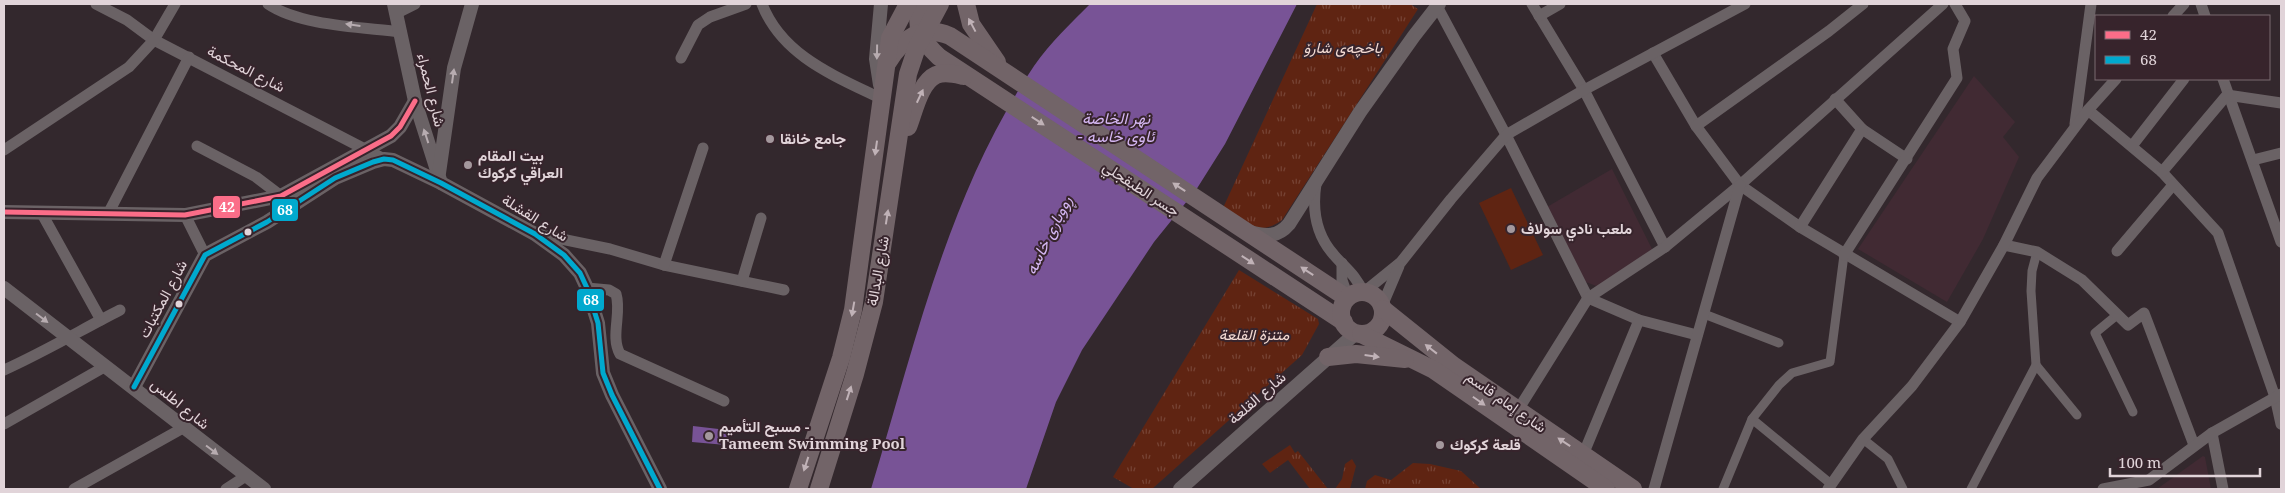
<svg xmlns="http://www.w3.org/2000/svg" width="2285" height="493" font-family="'Noto Serif',Vazirmatn,serif">
  <style>
    .built { fill: #412a33 }
    .grass { fill: url(#grass-tufts) }
    .pitch { fill: #5f2412 }
    .water { fill: #785396 }
    .lines { fill: none; stroke-linecap: round; stroke-linejoin: round }
    .pedestrian { stroke: #6a6265; stroke-width: 9 }
    .minor { stroke: #6a6265; stroke-width: 11 }
    .tertiary { stroke: #6a6265; stroke-width: 14 }
    .primary { stroke: #726468; stroke-width: 18 }
    .bus-1-casing { stroke: #37242c; stroke-width: 9 }
    .bus-2-casing { stroke: #37242c; stroke-width: 9 }
    .bus-1 { stroke: #fb6d88; stroke-width: 5 }
    .bus-2 { stroke: #00a9ce; stroke-width: 5 }
    .oneway { fill: #b7acb0 }
    .oneway2 { fill: #c0b2b7 }
    .poi-dot { fill: #a4989d; stroke: #37242c; stroke-width: 2 }
    .bus-dot { fill: #e1d4d9; stroke: #37242c; stroke-width: 2 }
    .labels { text-anchor: middle; stroke-width: 4; stroke-linejoin: round; paint-order: stroke }
    .park-label { font-size: 15px; font-style: italic; fill: #f4dbd3; stroke: #37242c }
    .street-label { font-size: 15px; fill: #e1d4d9; stroke: #37242c }
    .poi-label { font-size: 15px; font-weight: bold; fill: #e1d4d9; stroke: #37242c; text-anchor: start }
    .water-label { font-size: 16px; font-style: italic; fill: #d5b7f3; stroke: #37242c }
    .line-badge { stroke: #37242c; stroke-width: 2 }
    .badge-label { font-size: 14px; text-anchor: middle; font-weight: bold; fill: #fff }
  </style>
  <defs>
    <pattern id="grass-tufts" width="24" height="20" patternUnits="userSpaceOnUse" patternTransform="scale(1.25)"><rect width="24" height="20" fill="#5f2412"/><path d="M3 7l-1-3M5 7V3M7 7l1-3M15 17l-1-3M17 17v-4M19 17l1-3" fill="none" stroke="#764334"/></pattern>
  </defs>
  <rect width="100%" height="100%" fill="#33282d"/>
  <!-- built -->
  <g class="built">
    <path d="M 1974,76 L 2015,122 L 2003,137 L 2019,157 L 1983,239 L 1947,302 L 1858,249 Z"/>
    <path d="M 1612,169 L 1653,251 L 1599,287 L 1583,281 L 1547,207 Z"/>
    <path d="M 2203,456 L 2205,457 L 2211,489 L 2157,489 Z"/>
  </g>
  <!-- grass -->
  <g class="grass">
    <path d="M 1317,4 L 1410,4 L 1418,9 L 1282,220 C 1258,238 1244,222 1223,208 Z"/>
    <path d="M 1239,270 L 1318,319 L 1319,324 L 1302,355 L 1152,489 L 1134,489 L 1113,477 Z"/>
    <path d="M 1290,445 L 1295,453 L 1298,451 L 1328,489 L 1310,489 L 1288,460 L 1270,473 L 1262,464 Z"/>
    <path d="M 1352,459 L 1356,466 L 1350,489 L 1335,489 L 1342,479 L 1345,464 Z"/>
    <path d="M 1413,463 L 1430,464 L 1461,471 L 1481,489 L 1365,489 L 1367,481 L 1375,475 L 1391,480 Z"/>
  </g>
  <!-- pitch -->
  <path class="pitch" d="M 1511,188 L 1543,255 L 1511,270 L 1479,203 Z"/>
  <!-- water -->
  <g class="water">
    <path d="M 1090,4 L 1297,4 L 1225,144 L 1196,190 L 1154,242 L 1082,350 L 1056,402 L 1026,489 L 871,489 C 915,345 948,193 1034,66 C 1050,43 1071,23 1090,4 Z"/>
    <path d="M 693,426 L 727,430 L 726,445 L 692,442 Z"/>
  </g>
  <g class="lines">
    <!-- pedestrian -->
    <g class="pedestrian">
      <path d="M 1704,314 L 1779,343"/>
      <path d="M 2117,315 L 2095,333 L 2133,412"/>
      <path d="M 2036,365 L 2077,415"/>
      <path d="M 1752,419 L 1831,484"/>
      <path d="M 1863,439 L 1888,459 L 1903,489"/>
      <path d="M 1723,489 L 1752,419 L 1779,385 L 1792,373 L 1830,362 L 1844,255"/>
      <path d="M 1971,489 L 2036,365 L 2031,291 L 2032,271 L 2037,252"/>
    </g>
    <!-- minor -->
    <g class="minor">
      <path d="M 96,4 L 127,20 L 154,40 L 384,159"/>
      <path d="M 268,4 C 300,26 362,27 401,32"/>
      <path d="M 762,4 C 782,56 835,76 882,99"/>
      <path d="M 1532,4 L 1584,90 L 1665,247"/>
      <path d="M 2201,4 L 2205,16"/>
      <path d="M 1437,6 L 1506,135 L 1588,298 L 1639,320 L 1697,335"/>
      <path d="M 397,13 L 415,4"/>
      <path d="M 1539,16 L 1560,4"/>
      <path d="M 2173,16 L 2184,4"/>
      <path d="M 1653,53 L 1696,126 L 1740,185 L 1800,227 L 1960,322"/>
      <path d="M 681,58 L 698,25 L 710,17 L 746,4"/>
      <path d="M 2223,79 L 2281,242"/>
      <path d="M 1835,99 L 1862,129 L 1907,159"/>
      <path d="M 2088,110 L 2162,172 L 2218,233 L 2275,397 L 2281,424"/>
      <path d="M 2075,124 L 2091,4"/>
      <path d="M 1696,126 L 1829,31 L 1863,4"/>
      <path d="M 197,146 L 256,177 L 281,196"/>
      <path d="M 2132,146 L 2184,79"/>
      <path d="M 4,150 L 129,67 L 154,40 L 175,4"/>
      <path d="M 2253,160 L 2281,153"/>
      <path d="M 2162,172 L 2227,95 L 2281,103"/>
      <path d="M 1316,184 C 1312,210 1316,235 1334,255 C 1345,268 1356,275 1363,292"/>
      <path d="M 41,212 L 101,320"/>
      <path d="M 109,212 L 189,57"/>
      <path d="M 185,215 L 205,255"/>
      <path d="M 1800,227 L 1862,129"/>
      <path d="M 537,234 L 610,249 L 664,265 L 784,290"/>
      <path d="M 2004,245 L 2037,252 L 2082,280 L 2128,325 L 2144,313 L 2194,445"/>
      <path d="M 2117,251 L 2173,185"/>
      <path d="M 1844,255 L 1957,78 L 1953,49 L 1965,21 L 1955,4"/>
      <path d="M 1342,263 L 1342,280 L 1348,297"/>
      <path d="M 664,265 L 703,148"/>
      <path d="M 742,281 L 761,218"/>
      <path d="M 587,288 L 609,290 L 616,294 C 622,313 610,336 620,354 L 724,401"/>
      <path d="M 1364,292 L 1401,262 L 1451,199 L 1506,135 L 1584,90 L 1745,4"/>
      <path d="M 1382,306 L 1399,266"/>
      <path d="M 4,370 C 44,352 81,330 120,310"/>
      <path d="M 1518,410 L 1588,298 L 1665,247 L 1740,185 L 1943,4"/>
      <path d="M 4,424 L 106,366"/>
      <path d="M 2212,433 L 2223,489"/>
      <path d="M 1583,455 L 1639,320"/>
      <path d="M 74,489 L 183,428"/>
      <path d="M 226,489 L 246,476"/>
      <path d="M 1654,489 L 1740,185"/>
      <path d="M 1828,489 L 1863,439 L 1912,386 L 1960,322 L 2004,245 L 2037,178 L 2088,110 L 2116,79"/>
      <path d="M 2103,489 L 2149,480 L 2212,433 L 2281,394"/>
    </g>
    <!-- tertiary -->
    <g class="tertiary">
      <path d="M 394,4 L 415,101 L 441,183"/>
      <path d="M 880,85 L 876,59 L 881,4"/>
      <path d="M 439,173 L 454,68 L 472,4"/>
      <path d="M 4,212 L 185,215 L 281,196 L 391,136 L 400,127 L 415,101"/>
      <path d="M 1250,232 C 1266,237 1278,237 1289,224 L 1360,112 L 1414,36 L 1439,4"/>
      <path d="M 4,288 L 264,489"/>
      <path d="M 134,387 L 205,255 L 267,222 L 335,178 L 373,162 L 384,159 L 393,160 L 441,183 L 535,234 L 564,255 L 580,273 L 587,288 L 598,323 L 603,373 L 612,395 L 660,489"/>
      <path d="M 1180,489 L 1356,333"/>
    </g>
    <!-- primary -->
    <g class="primary">
      <path d="M 922,4 C 913,28 921,40 939,57 L 1344,322"/>
      <path d="M 966,4 L 971,24 L 997,62"/>
      <path d="M 888,62 C 903,38 921,24 950,36 L 1347,298"/>
      <path d="M 908,127 C 914,112 920,82 936,75 C 945,71 955,74 964,76"/>
      <circle cx="1362" cy="313" r="21"/>
      <path d="M 1383,309 L 1454,366 L 1633,489"/>
      <path d="M 1361,334 L 1434,370 L 1606,489"/>
      <path d="M 1328,357 L 1356,354 L 1405,359"/>
      <path d="M 798,489 L 841,358 L 853,310 L 890,38 L 908,4"/>
      <path d="M 819,489 L 855,374 L 874,302 L 908,74 L 917,47 L 940,4"/>
    </g>
    <defs>
      <path id="bus-1" d="M 4,212 L 185,215 L 281,196 L 391,136 L 400,127 L 415,101"/>
      <path id="bus-2" d="M 134,387 L 205,255 L 267,222 L 335,178 L 373,162 L 384,159 L 393,160 L 441,183 L 535,234 L 564,255 L 580,273 L 587,288 L 598,323 L 603,373 L 612,395 L 660,489"/>
    </defs>
    <!-- bus-1 casing -->
    <use href="#bus-1" class="bus-1-casing"/>
    <!-- bus-2 casing -->
    <use href="#bus-2" class="bus-2-casing"/>
    <!-- bus-1 -->
    <use href="#bus-1" class="bus-1"/>
    <!-- bus-2 -->
    <use href="#bus-2" class="bus-2"/>
  </g>
  <!-- one-way arrows -->
  <defs><path id="oneway-solid" d="M-6-.8H1V-3.2L6.5 0L1 3.2V.8H-6Z" transform="scale(1.25)"/></defs>
  <g class="oneway">
    <use href="#oneway-solid" transform="translate(353 25) rotate(-172)"/>
    <use href="#oneway-solid" transform="translate(877 52) rotate(91)"/>
    <use href="#oneway-solid" transform="translate(453 76) rotate(-82)"/>
    <use href="#oneway-solid" transform="translate(426 136) rotate(-108)"/>
    <use href="#oneway-solid" transform="translate(42 318) rotate(37)"/>
    <use href="#oneway-solid" transform="translate(212 450) rotate(37)"/>
  </g>
  <g class="oneway2">
    <use href="#oneway-solid" transform="translate(972 25) rotate(-118)"/>
    <use href="#oneway-solid" transform="translate(920 96) rotate(-65)"/>
    <use href="#oneway-solid" transform="translate(1038 121) rotate(33)"/>
    <use href="#oneway-solid" transform="translate(876 148) rotate(98)"/>
    <use href="#oneway-solid" transform="translate(1179 187) rotate(-147)"/>
    <use href="#oneway-solid" transform="translate(887 217) rotate(-81)"/>
    <use href="#oneway-solid" transform="translate(1248 260) rotate(33)"/>
    <use href="#oneway-solid" transform="translate(1307 271) rotate(-147)"/>
    <use href="#oneway-solid" transform="translate(853 309) rotate(100)"/>
    <use href="#oneway-solid" transform="translate(1431 349) rotate(-142)"/>
    <use href="#oneway-solid" transform="translate(1372 356) rotate(8)"/>
    <use href="#oneway-solid" transform="translate(849 393) rotate(-72)"/>
    <use href="#oneway-solid" transform="translate(1479 401) rotate(35)"/>
    <use href="#oneway-solid" transform="translate(1564 442) rotate(-146)"/>
    <use href="#oneway-solid" transform="translate(806 464) rotate(108)"/>
  </g>
  <!-- markers -->
  <g class="poi-dot">
    <circle cx="770" cy="139" r="5"/>
    <circle cx="468" cy="165" r="5"/>
    <circle cx="1511" cy="229" r="5"/>
    <circle cx="709" cy="436" r="5"/>
    <circle cx="1440" cy="445" r="5"/>
  </g>
  <g class="bus-dot">
    <circle cx="248" cy="232" r="4.5"/>
    <circle cx="179" cy="304" r="4.5"/>
  </g>
  <g class="labels">
    <!-- park labels -->
    <g class="park-label">
      <text x="1343" y="53">باخچەی شارۆ</text>
      <text x="1254" y="340">متنزة القلعة</text>
    </g>
    <!-- street labels -->
    <g class="street-label">
      <text transform="translate(246 69) rotate(27)" y="5">شارع المحكمة</text>
      <text transform="translate(431 90) rotate(76)" y="5">شارع الحمراء</text>
      <text transform="translate(1141 189) rotate(33)" y="5">جسر الطبقجلي</text>
      <text transform="translate(535 218) rotate(32)" y="5">شارع القشلة</text>
      <text transform="translate(878 271) rotate(-80)" y="5">شارع البدالة</text>
      <text transform="translate(163 299) rotate(-62)" y="5">شارع المكتبات</text>
      <text transform="translate(1257 398) rotate(-41)" y="5">شارع القلعة</text>
      <text transform="translate(1506 402) rotate(35)" y="5">شارع إمام قاسم</text>
      <text transform="translate(180 404) rotate(39)" y="5">شارع اطلس</text>
    </g>
    <!-- poi labels -->
    <g class="poi-label">
      <text x="780" y="144">جامع خانقا</text>
      <text x="478" y="161">بيت المقام<tspan x="478" dy="17">العراقي كركوك</tspan></text>
      <text x="1521" y="234">ملعب نادي سولاف</text>
      <text x="719" y="432">مسبح التأميم -<tspan x="719" dy="17">Tameem Swimming Pool</tspan></text>
      <text x="1450" y="450">قلعة كركوك</text>
    </g>
    <!-- water labels -->
    <g class="water-label">
      <text x="1116" y="124">نهر الخاصة<tspan x="1116" dy="18">- ئاوی خاسە</tspan></text>
      <text transform="translate(1048 235) rotate(-64)" y="6">ڕووباری خاسە</text>
    </g>
  </g>
  <g class="line-badge">
    <rect x="212" y="195" width="29" height="24" rx="5" fill="#fb6d88"/>
    <rect x="271" y="198" width="28" height="24" rx="5" fill="#00a9ce"/>
    <rect x="576" y="288" width="29" height="24" rx="5" fill="#00a9ce"/>
  </g>
  <g class="badge-label">
    <text x="227" y="212">42</text>
    <text x="285" y="215">68</text>
    <text x="591" y="305">68</text>
  </g>
  <!-- border -->
  <rect width="2285" height="493" fill="none" stroke="#e1d4d9" stroke-width="10"/>
  <!-- legend -->
  <rect x="2095" y="15" width="175" height="65" fill="#37242c" stroke="#7b6a71"/>
  <rect x="2105" y="31" width="25" height="8" fill="#fb6d88" stroke="#7b6a71"/>
  <text x="2140" y="40" font-size="15" fill="#e1d4d9">42</text>
  <rect x="2105" y="56" width="25" height="8" fill="#00a9ce" stroke="#7b6a71"/>
  <text x="2140" y="65" font-size="15" fill="#e1d4d9">68</text>
  <!-- scale -->
  <path d="M2110 468v8h150v-8" fill="none" stroke="#e1d4d9" stroke-width="2.5"/>
  <text x="2118" y="468" font-size="15" fill="#e1d4d9" stroke="#37242c" stroke-width="4" paint-order="stroke">100 m</text>
</svg>
